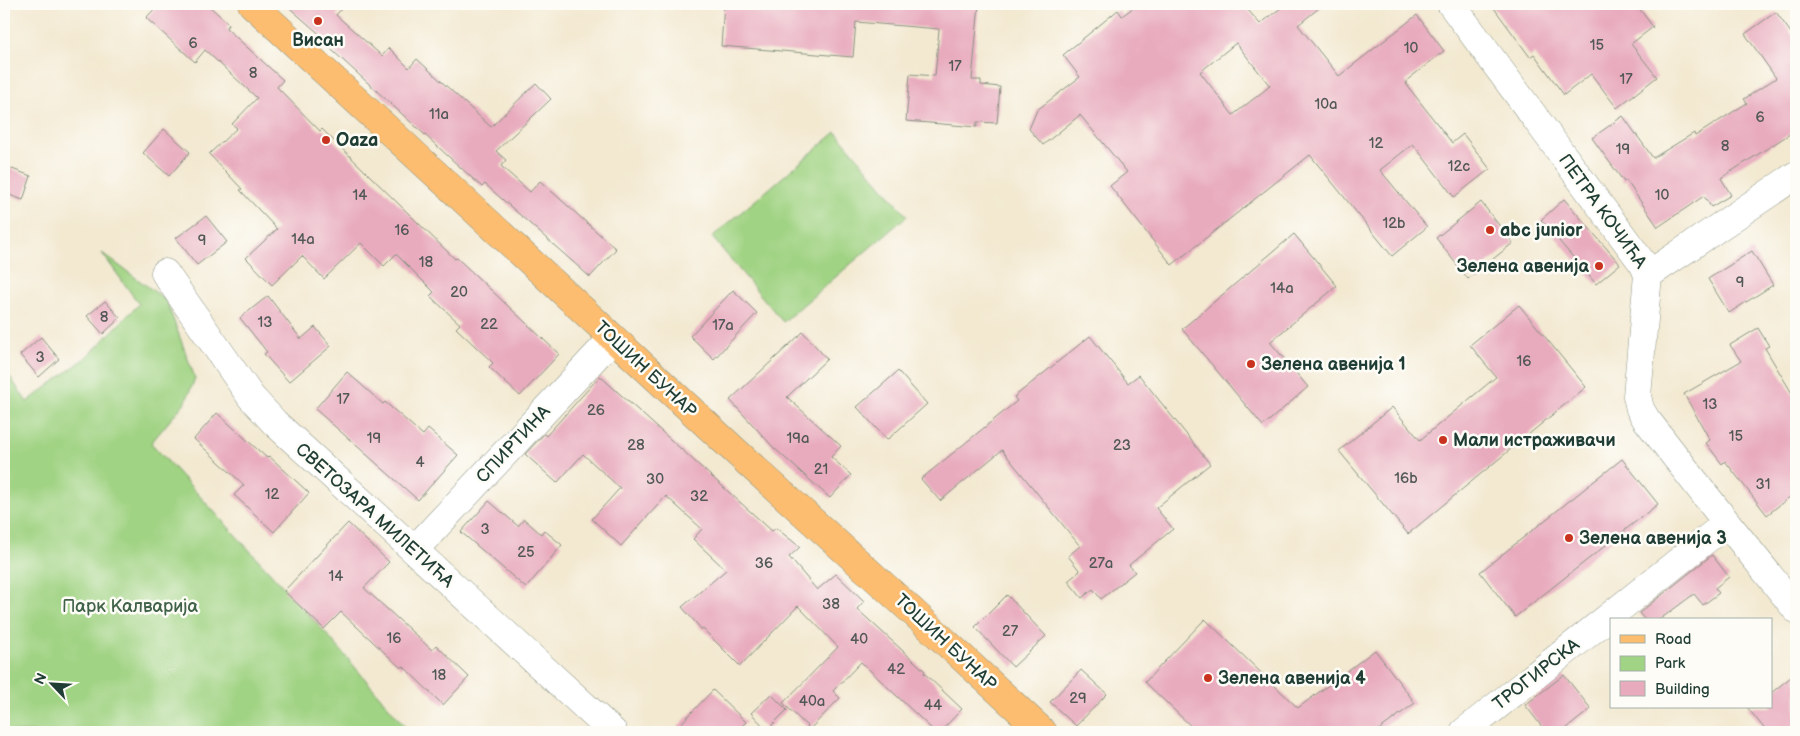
<svg xmlns="http://www.w3.org/2000/svg" width="1800" height="736" font-family="'Balsamiq Sans',sans-serif">
  <style>
    .green { fill: #a0d383; stroke: #60885c }
    .building { fill: #e8abbe; fill-rule: evenodd }
    .lines { fill: none; stroke-linecap: round; stroke-linejoin: round }
    .minor-casing { stroke: #899382; stroke-width: 29 }
    .major-casing { stroke: #899382; stroke-width: 29 }
    .minor { stroke: #fff; stroke-width: 28 }
    .major { stroke: #fcbd6f; stroke-width: 28 }
    .poi-dot { fill: #c8321e; stroke: #fdfcf7; stroke-width: 2 }
    .labels { text-anchor: middle; stroke-width: 5; stroke-linejoin: round; paint-order: stroke }
    .number-label { font-size: 15px; fill: #515856 }
    .poi-label { font-size: 18px; font-weight: bold; fill: #1f3d34; stroke: #fdfcf7; text-anchor: start }
    .street-label { font-size: 18px; fill: #1f3d34; stroke: #fdfcf7 }
    .park-label { font-size: 18px; fill: #3f6248; stroke: #fdfcf7 }
  </style>
  <rect width="100%" height="100%" fill="#fdfcf7"/>
  <filter id="ink" filterUnits="userSpaceOnUse"><feTurbulence type="fractalNoise" baseFrequency=".02" numOctaves="2"/><feDisplacementMap in="SourceGraphic" scale="10" xChannelSelector="R" yChannelSelector="G"/><feConvolveMatrix kernelMatrix="1 2 1 2 8 2 1 2 1" color-interpolation-filters="sRGB"/></filter>
  <filter id="wash" filterUnits="userSpaceOnUse"><feTurbulence type="fractalNoise" baseFrequency=".0096" numOctaves="4" result="noise"/><feDisplacementMap in="SourceGraphic" scale="20" xChannelSelector="R" yChannelSelector="G"/><feGaussianBlur stdDeviation="1.12" result="paint"/><feColorMatrix in="noise" values="0 0 0 0 0 0 0 0 0 0 0 0 0 0 0 0 0 1.4 0 .05"/><feComposite in="paint" operator="in"/></filter>
  <g filter="url(#wash)">
    <rect width="100%" height="100%" fill="#f3e9d1"/>
    <!-- green -->
    <g class="green">
      <path d="M 836,132 L 907,216 L 783,322 L 712,237 Z"/>
      <path d="M 102,253 L 166,300 L 195,378 L 186,401 L 151,443 L 332,640 L 410,732 L 4,732 L 4,368 L 27,402 L 87,357 L 139,304 Z"/>
    </g>
    <g id="blocks">
      <!-- building -->
      <g class="building">
        <path d="M 159,4 L 207,4 L 229,24 L 226,28 L 283,80 L 277,87 L 320,131 L 322,129 L 455,259 L 457,258 L 559,354 L 520,396 L 489,367 L 493,363 L 456,328 L 460,324 L 430,296 L 434,292 L 396,254 L 384,266 L 361,243 L 324,279 L 302,256 L 272,285 L 246,258 L 277,229 L 240,190 L 242,189 L 209,154 L 237,128 L 232,124 L 257,98 L 205,50 L 195,62 L 146,18 Z"/>
        <path d="M 285,4 L 346,4 L 336,15 L 382,56 L 389,48 L 409,68 L 417,59 L 491,127 L 536,83 L 551,99 L 496,151 L 506,160 L 501,166 L 530,192 L 540,181 L 616,249 L 590,277 L 485,184 L 482,187 L 448,156 L 322,41 L 324,38 Z"/>
        <path d="M 724,4 L 887,4 L 941,8 L 941,4 L 979,4 L 972,80 L 981,80 L 981,85 L 1000,87 L 997,123 L 977,122 L 977,127 L 906,121 L 910,74 L 935,76 L 939,29 L 856,22 L 853,57 L 721,46 Z"/>
        <path d="M 1138,4 L 1243,4 L 1260,24 L 1286,4 L 1324,4 L 1298,25 L 1339,76 L 1417,15 L 1444,51 L 1406,81 L 1407,83 L 1406,84 L 1452,143 L 1463,134 L 1490,169 L 1454,197 L 1413,144 L 1380,170 L 1427,227 L 1392,256 L 1310,155 L 1172,265 L 1110,186 L 1127,172 L 1080,115 L 1043,145 L 1029,129 L 1037,110 L 1080,77 L 1063,55 L 1118,10 L 1122,16 ZM 1236,43 L 1270,86 L 1233,115 L 1200,72 Z"/>
        <path d="M 1491,4 L 1636,4 L 1653,27 L 1631,44 L 1657,77 L 1617,108 L 1591,74 L 1564,95 L 1534,54 L 1530,57 Z"/>
        <path d="M 1776,12 L 1796,40 L 1796,130 L 1721,178 L 1731,195 L 1711,207 L 1704,196 L 1658,227 L 1626,180 L 1624,182 L 1592,138 L 1623,116 L 1653,158 L 1694,133 L 1695,136 L 1747,103 L 1744,99 L 1776,78 L 1745,34 Z"/>
        <path d="M 164,129 L 190,152 L 169,176 L 143,153 Z"/>
        <path d="M 4,166 L 31,176 L 23,200 L 4,193 Z"/>
        <path d="M 1564,199 L 1620,264 L 1596,284 L 1541,220 Z"/>
        <path d="M 1481,202 L 1513,243 L 1468,279 L 1436,238 Z"/>
        <path d="M 206,216 L 227,242 L 197,265 L 176,238 Z"/>
        <path d="M 1294,234 L 1337,286 L 1270,342 L 1308,387 L 1263,426 L 1182,329 Z"/>
        <path d="M 1752,251 L 1773,285 L 1729,313 L 1708,279 Z"/>
        <path d="M 733,290 L 757,313 L 714,359 L 690,336 Z"/>
        <path d="M 268,296 L 301,339 L 315,327 L 331,346 L 289,382 L 264,354 L 267,352 L 240,318 Z"/>
        <path d="M 105,301 L 120,318 L 103,334 L 87,316 Z"/>
        <path d="M 1519,305 L 1586,387 L 1408,534 L 1339,451 L 1392,407 L 1420,440 L 1496,377 L 1470,345 Z"/>
        <path d="M 1758,328 L 1769,346 L 1765,348 L 1796,400 L 1796,492 L 1767,515 L 1725,461 L 1722,464 L 1706,443 L 1710,440 L 1684,394 L 1741,361 L 1730,345 Z"/>
        <path d="M 803,332 L 827,359 L 787,397 L 841,446 L 831,457 L 851,475 L 830,498 L 774,448 L 730,400 Z"/>
        <path d="M 1090,336 L 1128,383 L 1139,375 L 1210,464 L 1156,508 L 1173,529 L 1129,565 L 1135,572 L 1101,599 L 1093,589 L 1082,598 L 1068,581 L 1080,571 L 1068,556 L 1080,546 L 1002,450 L 940,501 L 921,479 L 1017,401 L 1014,397 Z"/>
        <path d="M 41,337 L 59,359 L 39,377 L 20,355 Z"/>
        <path d="M 898,371 L 927,404 L 887,440 L 857,407 Z"/>
        <path d="M 347,372 L 383,404 L 385,402 L 423,435 L 428,429 L 458,455 L 418,500 L 315,409 Z"/>
        <path d="M 600,376 L 772,531 L 776,528 L 800,547 L 789,557 L 817,590 L 836,574 L 864,601 L 857,609 L 925,671 L 924,673 L 962,709 L 940,732 L 935,732 L 861,662 L 833,691 L 840,698 L 810,729 L 783,703 L 838,647 L 798,606 L 740,666 L 703,629 L 702,630 L 682,607 L 726,570 L 693,539 L 702,529 L 666,496 L 621,546 L 592,519 L 620,488 L 583,454 L 557,483 L 525,454 L 544,434 L 546,436 Z"/>
        <path d="M 217,413 L 267,458 L 269,456 L 309,493 L 274,532 L 234,495 L 244,485 L 194,439 Z"/>
        <path d="M 1622,459 L 1658,504 L 1515,617 L 1480,572 Z"/>
        <path d="M 489,501 L 518,526 L 524,519 L 541,534 L 544,530 L 562,545 L 526,588 L 461,532 Z"/>
        <path d="M 348,523 L 389,562 L 364,588 L 432,650 L 436,645 L 469,677 L 443,705 L 403,666 L 401,668 L 341,612 L 324,629 L 284,591 Z"/>
        <path d="M 1712,555 L 1729,577 L 1715,588 L 1719,593 L 1703,605 L 1694,594 L 1659,620 L 1645,620 L 1639,613 Z"/>
        <path d="M 1007,595 L 1046,636 L 1013,667 L 975,627 Z"/>
        <path d="M 1205,619 L 1298,708 L 1375,650 L 1415,703 L 1376,732 L 1197,732 L 1145,682 Z"/>
        <path d="M 1081,670 L 1107,694 L 1076,726 L 1050,702 Z"/>
        <path d="M 1796,673 L 1796,732 L 1767,732 L 1747,707 L 1771,707 L 1771,693 Z"/>
        <path d="M 1564,675 L 1591,709 L 1562,732 L 1546,732 L 1525,705 Z"/>
        <path d="M 713,690 L 746,722 L 736,732 L 673,732 Z"/>
        <path d="M 771,694 L 787,710 L 767,730 L 751,713 Z"/>
      </g>
    </g>
  </g>
  <g filter="url(#ink)">
    <use href="#blocks" fill-opacity="0" stroke="#899382" stroke-width="1"/>
    <g class="lines">
      <defs>
        <g id="minor">
          <path d="M 1451,4 L 1644,265 L 1648,275 L 1637,396 L 1640,409 L 1646,419 L 1727,523 L 1796,609"/>
          <path d="M 165,273 L 251,397 L 275,423 L 613,732"/>
          <path d="M 1648,275 L 1796,175"/>
          <path d="M 414,550 L 613,338"/>
          <path d="M 1464,732 L 1727,523"/>
        </g>
        <path id="major" d="M 252,4 L 745,460 L 913,612 L 1043,732"/>
      </defs>
      <!-- minor casing -->
      <use href="#minor" class="minor-casing"/>
      <!-- major casing -->
      <use href="#major" class="major-casing"/>
      <!-- minor -->
      <use href="#minor" class="minor"/>
      <!-- major -->
      <use href="#major" class="major"/>
    </g>
  </g>
  <!-- markers -->
  <g class="poi-dot">
    <circle cx="318" cy="21" r="5"/>
    <circle cx="326" cy="140" r="5"/>
    <circle cx="1490" cy="230" r="5"/>
    <circle cx="1599" cy="266" r="5"/>
    <circle cx="1251" cy="364" r="5"/>
    <circle cx="1443" cy="440" r="5"/>
    <circle cx="1569" cy="538" r="5"/>
    <circle cx="1208" cy="678" r="5"/>
  </g>
  <g class="labels">
    <!-- number labels -->
    <g class="number-label">
      <text x="193" y="48">6</text>
      <text x="1597" y="50">15</text>
      <text x="1411" y="53">10</text>
      <text x="955" y="71">17</text>
      <text x="253" y="78">8</text>
      <text x="1626" y="84">17</text>
      <text x="1326" y="109">10a</text>
      <text x="439" y="119">11a</text>
      <text x="1760" y="122">6</text>
      <text x="1376" y="148">12</text>
      <text x="1725" y="151">8</text>
      <text x="1623" y="154">19</text>
      <text x="1459" y="171">12c</text>
      <text x="360" y="200">14</text>
      <text x="1662" y="200">10</text>
      <text x="1394" y="228">12b</text>
      <text x="402" y="235">16</text>
      <text x="303" y="244">14a</text>
      <text x="202" y="245">9</text>
      <text x="426" y="267">18</text>
      <text x="1740" y="287">9</text>
      <text x="1282" y="293">14a</text>
      <text x="459" y="297">20</text>
      <text x="104" y="322">8</text>
      <text x="265" y="327">13</text>
      <text x="489" y="329">22</text>
      <text x="723" y="330">17a</text>
      <text x="40" y="362">3</text>
      <text x="1524" y="366">16</text>
      <text x="343" y="404">17</text>
      <text x="1710" y="409">13</text>
      <text x="596" y="415">26</text>
      <text x="1736" y="441">15</text>
      <text x="374" y="443">19</text>
      <text x="798" y="443">19a</text>
      <text x="636" y="450">28</text>
      <text x="1122" y="450">23</text>
      <text x="420" y="467">4</text>
      <text x="821" y="474">21</text>
      <text x="1406" y="483">16b</text>
      <text x="655" y="484">30</text>
      <text x="1763" y="489">31</text>
      <text x="272" y="499">12</text>
      <text x="699" y="501">32</text>
      <text x="485" y="534">3</text>
      <text x="526" y="557">25</text>
      <text x="764" y="568">36</text>
      <text x="1101" y="568">27a</text>
      <text x="336" y="581">14</text>
      <text x="831" y="609">38</text>
      <text x="1010" y="636">27</text>
      <text x="394" y="643">16</text>
      <text x="859" y="644">40</text>
      <text x="896" y="674">42</text>
      <text x="439" y="680">18</text>
      <text x="1078" y="703">29</text>
      <text x="812" y="706">40a</text>
      <text x="933" y="710">44</text>
    </g>
    <!-- poi labels -->
    <g class="poi-label">
      <text x="318" y="46" text-anchor="middle">Висан</text>
      <text x="336" y="146">Oaza</text>
      <text x="1500" y="236">abc junior</text>
      <text x="1589" y="272" text-anchor="end">Зелена авенија</text>
      <text x="1261" y="370">Зелена авенија 1</text>
      <text x="1453" y="446">Мали истраживачи</text>
      <text x="1579" y="544">Зелена авенија 3</text>
      <text x="1218" y="684">Зелена авенија 4</text>
    </g>
    <!-- street labels -->
    <g class="street-label">
      <text transform="translate(1603 211) rotate(54)" y="6">ПЕТРА КОЧИЋА</text>
      <text transform="translate(646 369) rotate(43)" y="6">ТОШИН БУНАР</text>
      <text transform="translate(513 444) rotate(-47)" y="6">СПИРТИНА</text>
      <text transform="translate(375 515) rotate(42)" y="6">СВЕТОЗАРА МИЛЕТИЋА</text>
      <text transform="translate(946 642) rotate(43)" y="6">ТОШИН БУНАР</text>
      <text transform="translate(1536 674) rotate(-38)" y="6">ТРОГИРСКА</text>
    </g>
    <!-- park labels -->
    <g class="park-label">
      <text x="130" y="612">Парк Калварија</text>
    </g>
  </g>
  <!-- margin -->
  <rect width="1800" height="736" fill="none" stroke="#fdfcf7" stroke-width="20"/>
  <!-- legend -->
  <rect x="1610" y="618" width="162" height="90" fill="#fdfcf7" stroke="#a4b0a9"/>
  <rect x="1620" y="635" width="25" height="8" fill="#fcbd6f" stroke="#a4b0a9"/>
  <text x="1655" y="644" font-size="15" fill="#1f3d34">Road</text>
  <rect x="1620" y="656" width="25" height="15" fill="#a0d383" stroke="#a4b0a9"/>
  <text x="1655" y="668" font-size="15" fill="#1f3d34">Park</text>
  <rect x="1620" y="681" width="25" height="15" fill="#e8abbe" stroke="#a4b0a9"/>
  <text x="1655" y="694" font-size="15" fill="#1f3d34">Building</text>
  <!-- north arrow -->
  <g transform="translate(52 684) rotate(295)" stroke="#fdfcf7" stroke-width="4" paint-order="stroke">
  <path d="M0-4L9 19L0 12L-9 19Z" fill="#1f3d34"/>
  <text y="-8" font-size="14" font-weight="bold" text-anchor="middle" fill="#1f3d34">N</text>
  </g>
</svg>
